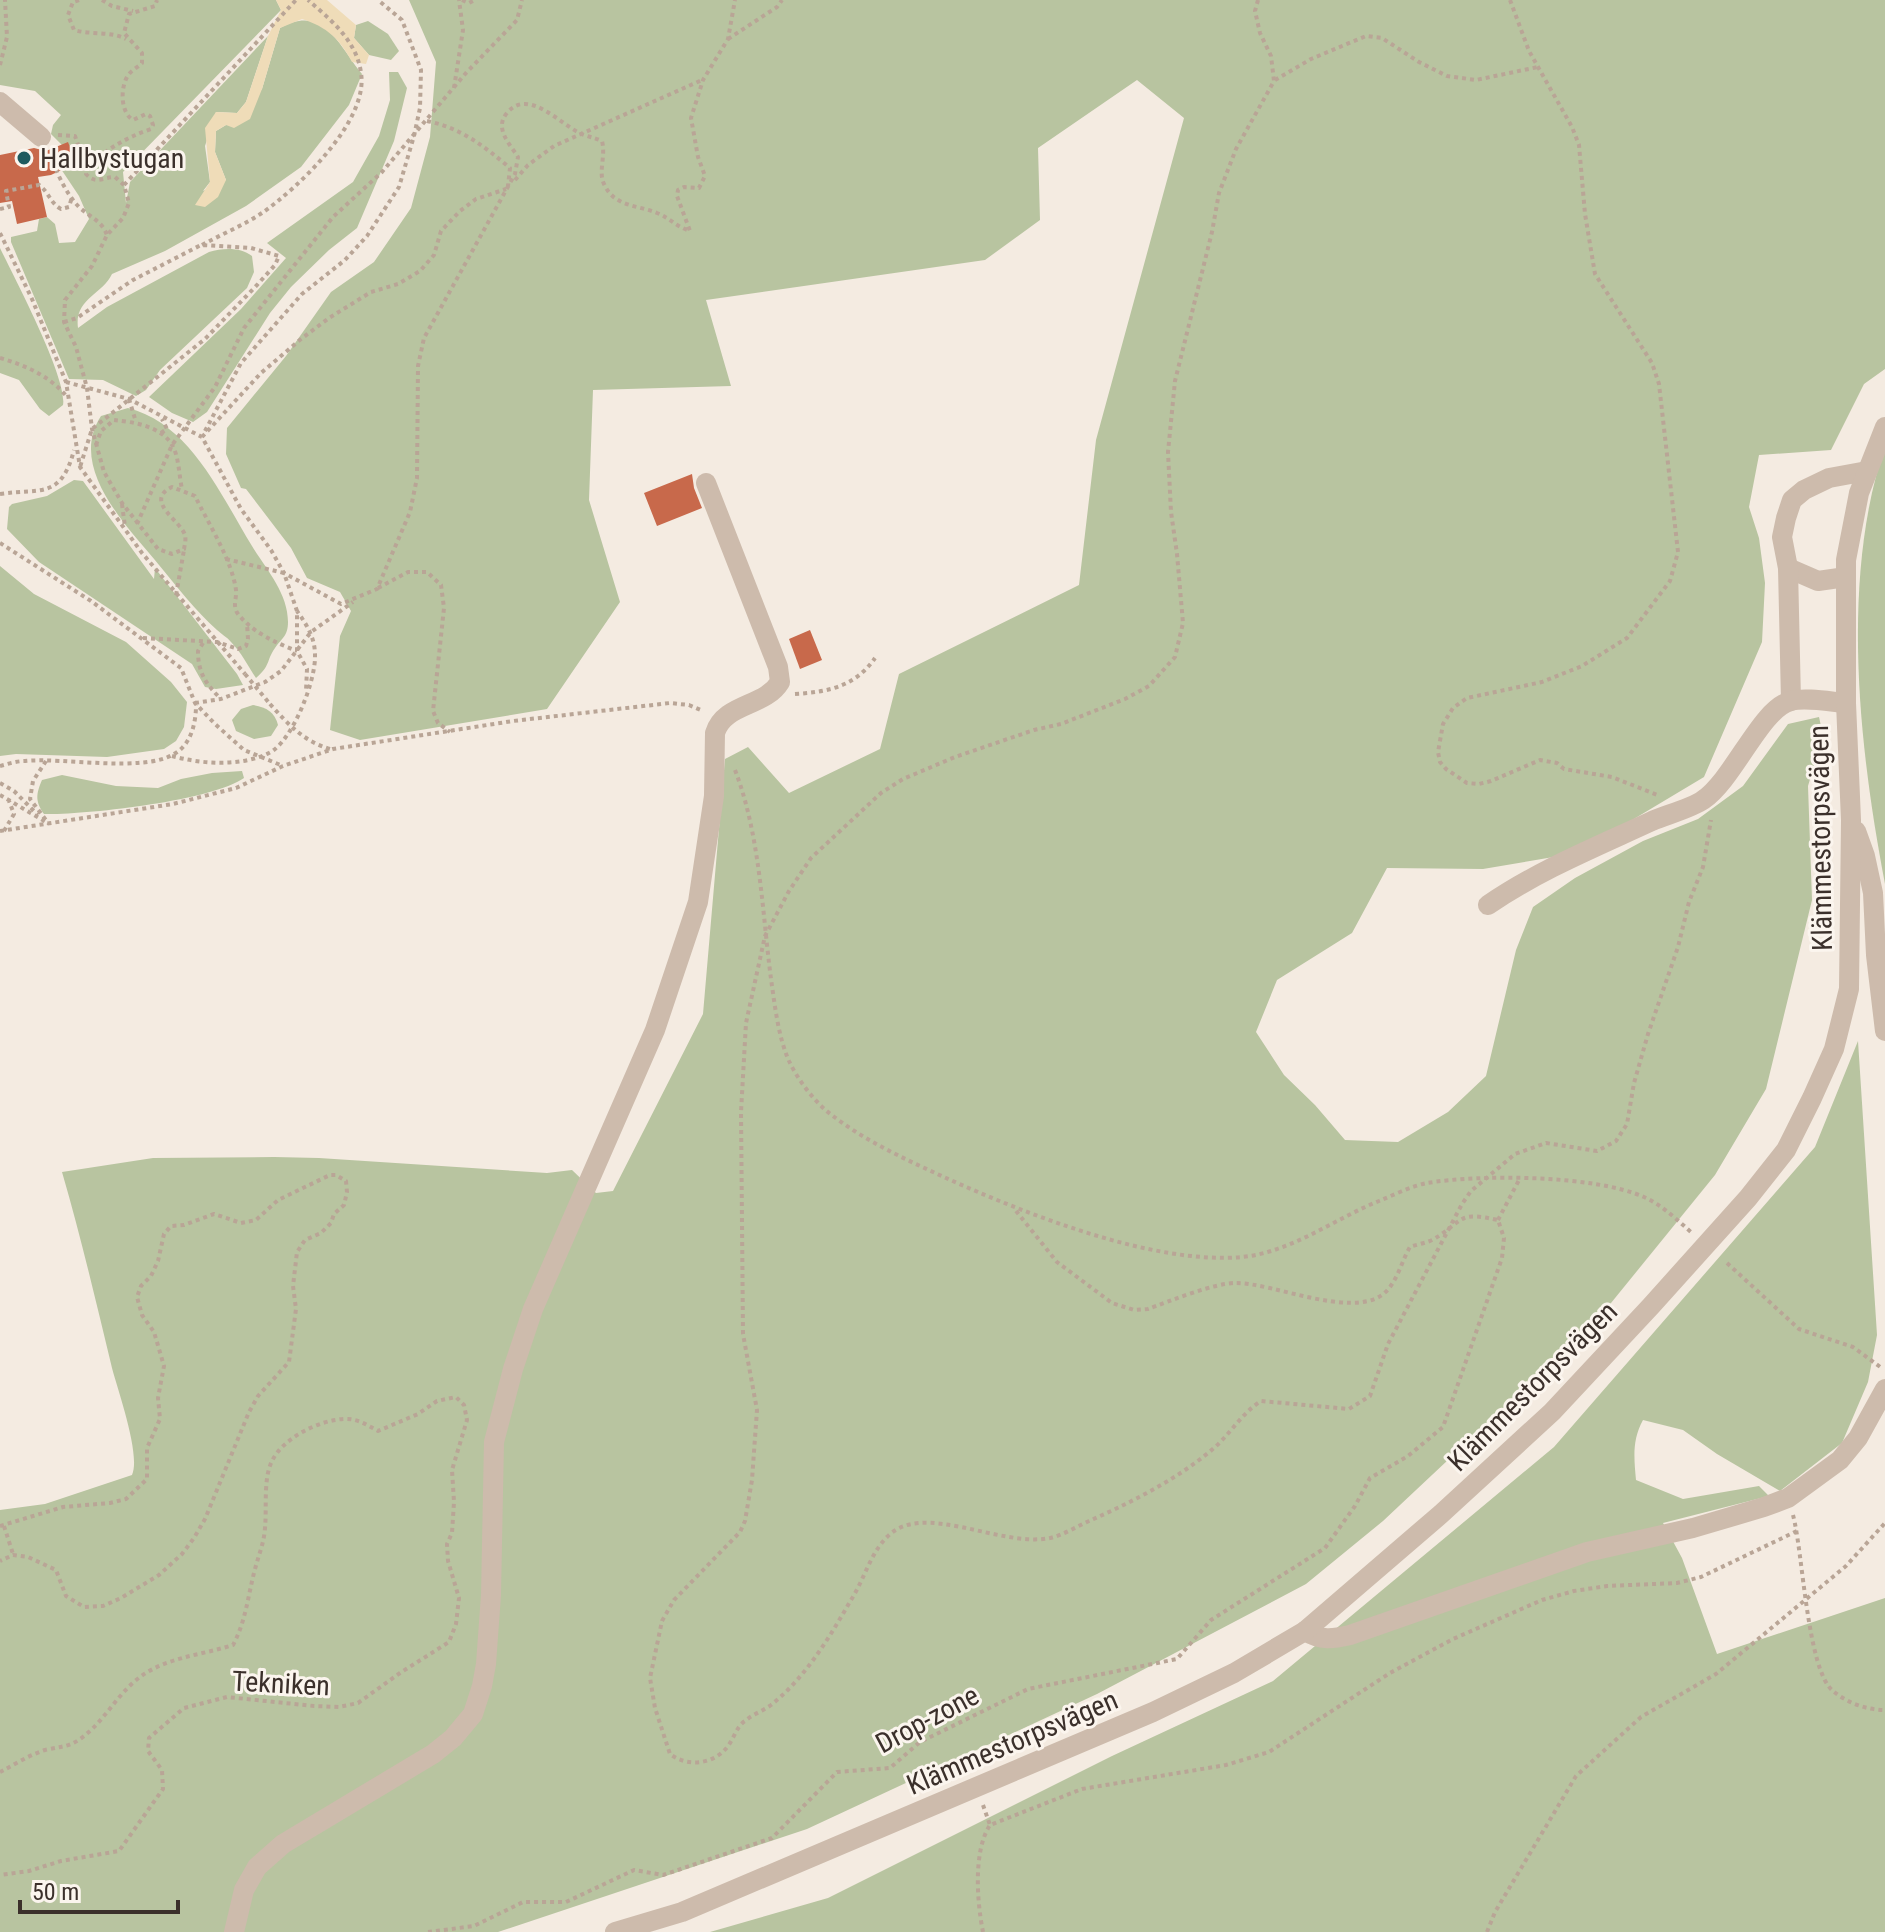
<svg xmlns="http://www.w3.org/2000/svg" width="1885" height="1932" font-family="'Roboto Condensed',sans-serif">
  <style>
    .green { fill: #b8c4a0 }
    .sand { fill: #efdcb8 }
    .building { fill: #c8694b }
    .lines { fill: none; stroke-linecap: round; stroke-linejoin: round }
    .path { stroke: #b9a596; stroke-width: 4; stroke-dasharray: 4 4; stroke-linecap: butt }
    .minor { stroke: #cdbbac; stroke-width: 20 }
    .path-bridge { stroke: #b9a596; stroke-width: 4; stroke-dasharray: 4 4; stroke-linecap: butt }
    .poi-dot { fill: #1f5a5e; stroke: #fbf5ee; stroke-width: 3 }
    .labels { text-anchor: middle; stroke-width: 6; stroke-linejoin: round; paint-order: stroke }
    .poi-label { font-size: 28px; fill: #3b302b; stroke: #fbf5ee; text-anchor: start }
    .street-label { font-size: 28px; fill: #3b302b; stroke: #fbf5ee }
  </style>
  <rect width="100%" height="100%" fill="#f4ebe1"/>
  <!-- green -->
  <g class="green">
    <path d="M 0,0 L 276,0 L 281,10 L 123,172 L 126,203 L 130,182 L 268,36 L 246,102 L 237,113 L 216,112 L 205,146 L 210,182 L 203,191 L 226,180 L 215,152 L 216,131 L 226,125 L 262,89 L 280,28 C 324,3 339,46 362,74 L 349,105 L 301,167 L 246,206 L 165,251 L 112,274 C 102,295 74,299 78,328 L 107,307 L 209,252 C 223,248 240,247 252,256 L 254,272 L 247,288 L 160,370 L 146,390 L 136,396 L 103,380 L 69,379 L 11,242 L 11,237 L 37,231 L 39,219 L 47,217 L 55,224 L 59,243 L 75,242 L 89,219 L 79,196 L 61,169 L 62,145 L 51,134 L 53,125 L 61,115 L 35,91 L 0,85 Z"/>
    <path d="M 409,0 L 1885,0 L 1885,369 L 1864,384 L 1831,450 L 1759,455 L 1749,507 L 1759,538 L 1765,583 L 1762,642 L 1704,777 L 1577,853 L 1483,869 L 1387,868 L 1352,933 L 1277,980 L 1256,1032 L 1284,1075 L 1315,1105 L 1345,1140 L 1398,1142 L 1448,1112 L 1486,1076 L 1516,950 L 1533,907 L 1575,878 L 1643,841 L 1698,819 L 1743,786 L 1788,724 L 1819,717 L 1823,735 L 1808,786 L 1812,900 L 1766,1089 L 1715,1175 L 1598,1319 L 1383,1521 L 1306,1584 L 1097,1694 L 807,1829 L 498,1932 L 0,1932 L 0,1510 L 45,1504 L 132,1475 C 141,1455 118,1391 112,1368 C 96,1302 81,1237 62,1172 L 153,1158 L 274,1157 L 319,1158 L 547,1173 L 572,1170 L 596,1193 L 613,1191 L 703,1014 L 725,759 L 748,747 L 789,793 L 880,749 L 899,674 L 1079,585 L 1096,440 L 1184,118 L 1137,80 L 1038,148 L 1040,220 L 985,260 L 706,300 L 731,386 L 593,390 L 589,500 L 620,602 L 547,709 L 360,740 L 330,730 L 340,636 L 351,611 L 340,592 L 307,578 L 291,548 L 246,489 L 241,488 L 226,454 L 227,428 L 286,356 L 331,292 L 374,262 L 411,208 L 430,137 L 436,62 Z"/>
    <path d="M 368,21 L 388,34 L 399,51 L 391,60 L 369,55 L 354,38 L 356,25 Z"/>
    <path d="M 389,72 L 398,72 L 407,88 L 394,141 L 357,228 L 329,250 L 291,287 L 270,313 L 207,412 L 193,422 L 172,413 L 149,397 L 241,309 L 286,258 L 267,243 L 353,182 L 379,136 L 390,100 Z"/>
    <path d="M 0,248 C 14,277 68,379 63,405 L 49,416 L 40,409 L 19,380 L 0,373 Z"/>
    <path d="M 128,408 C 191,424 221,496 252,546 C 266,569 288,593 288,622 C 288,636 282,638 275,648 C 266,661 271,665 256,678 C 248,666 241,652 231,642 C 227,637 221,634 217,630 C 196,611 177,587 159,565 C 128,527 67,468 101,416 Z"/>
    <path d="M 1885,446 L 1885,884 C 1859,748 1840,579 1885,446 Z"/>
    <path d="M 74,480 L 83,481 L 154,579 L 155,568 L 237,674 L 243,685 L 216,689 L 205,687 L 192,664 L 39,562 L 7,529 L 9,507 L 12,504 L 47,496 Z"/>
    <path d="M 0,566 L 34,594 L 126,642 L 171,682 L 187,702 L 184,727 L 176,741 L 164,749 L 107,757 L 16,754 L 0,756 Z"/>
    <path d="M 253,705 C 266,707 275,712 278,725 L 271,736 L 254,739 L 236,731 L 232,720 L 241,709 Z"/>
    <path d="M 242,771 L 244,778 C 211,801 85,815 44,814 C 35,801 36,794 42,780 L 62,775 L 116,786 L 158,788 L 181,779 L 212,773 Z"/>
    <path d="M 1858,1041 L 1877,1335 L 1868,1382 L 1842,1443 L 1780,1491 L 1717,1454 L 1683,1430 L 1643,1420 C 1632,1440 1634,1458 1636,1480 L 1683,1499 L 1759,1486 L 1769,1496 L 1663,1523 L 1682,1558 L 1717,1654 L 1885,1598 L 1885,1932 L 710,1932 L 828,1898 L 1112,1756 L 1273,1681 L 1554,1447 L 1815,1147 Z"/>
  </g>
  <!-- sand -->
  <path class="sand" d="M 276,0 L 327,0 L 356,25 L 354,38 L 369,55 L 366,64 L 352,62 C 340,39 327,27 302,19 L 280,28 L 262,89 L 250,119 L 234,128 L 226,125 L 216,131 L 215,152 L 226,180 L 218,197 L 205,207 L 195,205 L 210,182 L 205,128 L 216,112 L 237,113 L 246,102 L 268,36 L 281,10 Z"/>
  <!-- building -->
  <g class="building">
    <path d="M 68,142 L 76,163 L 51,175 L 38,177 L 47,217 L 17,224 L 12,201 L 0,203 L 0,155 L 34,148 L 46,151 Z"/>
    <path d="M 692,474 L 694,488 L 702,508 L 657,526 L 644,493 Z"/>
    <path d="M 810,630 L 822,660 L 800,669 L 789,639 Z"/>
  </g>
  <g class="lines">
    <!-- path -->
    <g class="path">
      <path d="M 79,0 L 73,2 L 68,15 L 74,30 C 91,35 111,31 126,39"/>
      <path d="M 102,0 L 112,6 L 133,11"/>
      <path d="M 462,0 L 469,3 L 475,0"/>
      <path d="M 1258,0 L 1255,11 L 1260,33 L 1271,56 L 1274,81 L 1236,149 L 1219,193 L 1212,232 L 1175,381 L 1168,452 L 1171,512 L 1177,554 L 1183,623 L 1175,657 L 1149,686 L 1125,699 L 1061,724 L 1034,730 L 955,757 L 903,779 L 881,793 L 811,858 L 789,891 L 765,936 L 746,1023 L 741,1112 L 743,1334 L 757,1410 L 752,1480 L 745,1521 L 740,1532 L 674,1600 L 662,1621 L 650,1678 L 655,1708 L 670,1754 C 688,1768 715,1764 728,1746 C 734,1738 737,1726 745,1721 C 753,1714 763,1711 771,1705 C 806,1677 829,1638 851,1600 C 864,1580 870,1554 887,1537 C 922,1500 1000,1548 1050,1538 C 1063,1535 1076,1527 1089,1521 C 1132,1502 1178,1479 1214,1448 C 1231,1433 1242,1413 1261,1401 L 1349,1409 L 1370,1396 L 1388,1344 L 1462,1204 L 1471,1191 L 1515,1154 L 1546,1143 L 1597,1151 L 1616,1141 L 1627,1124 L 1634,1083 L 1648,1034 L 1678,947 L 1689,902 L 1703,867 L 1711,820"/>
      <path d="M 1510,0 L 1529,51 L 1572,127 L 1579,145 L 1585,214 L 1595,274 L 1652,363 L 1659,384 L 1678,552 L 1670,581 L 1627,638 L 1582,666 L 1542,682 L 1467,698 L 1453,708 L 1443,724 L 1438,752 L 1440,762 L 1446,769 L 1467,783 L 1479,784 L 1491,781 L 1540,760 L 1557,763 L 1564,769 L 1612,777 L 1660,796"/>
      <path d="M 728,39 L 777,7 L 782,0"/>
      <path d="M 0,65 L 7,37 L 5,0"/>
      <path d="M 1275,80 L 1311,59 L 1366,36 L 1382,38 L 1419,62 L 1447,76 L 1476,80 L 1538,67"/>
      <path d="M 454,88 L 463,30 L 459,0"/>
      <path d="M 427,121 C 461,128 484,146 510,168 L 508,186"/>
      <path d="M 58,135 L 75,136 L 86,168 L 86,174 C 96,185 103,177 115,177 L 124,185 L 129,203 L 123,218 L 107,235 L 92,266 L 65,300 L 64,322 L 76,347 L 87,388 L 92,429 L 104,472 L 122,503 L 158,549 L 172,554 L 184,549 C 185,544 186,540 185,535 C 181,521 143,501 172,487 L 195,496 C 208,523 232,560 236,590 C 237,598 232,606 238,614 C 252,632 276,643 297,651"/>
      <path d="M 51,154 C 55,171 67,195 79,207 C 90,217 102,221 107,235"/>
      <path d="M 86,168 C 107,149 125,138 151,129 L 153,125 L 150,116 L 146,114 L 133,120 C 121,113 120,90 127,77 C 130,71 137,68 142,63 L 142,53 L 124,33 L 129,14 L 155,6 L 157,0"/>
      <path d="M 515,180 L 528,165 L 554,146 L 702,80"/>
      <path d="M 124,185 L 296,0"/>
      <path d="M 0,209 L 9,207 L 6,191 L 39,185 C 49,192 50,203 61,209 L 69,207 L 72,197"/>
      <path d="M 0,233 L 32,299 L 66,382 L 80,467 L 142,553 L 245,674"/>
      <path d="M 202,245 C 222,234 244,225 262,213 C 298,188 369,121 361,73 C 357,41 330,19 308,0"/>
      <path d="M 64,322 L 77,318 L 133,280 L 201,245 L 251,248 L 279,256 L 275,265 L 257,285 L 205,339 L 92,429 L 80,467"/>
      <path d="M 0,358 C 27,366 50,376 68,398"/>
      <path d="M 66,382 L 129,399 L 202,437 L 241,509 L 271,550 L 284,573 L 341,604 L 377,589 L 410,512 L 417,478 L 418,366 L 424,338 L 515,174 L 518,157 C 509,143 494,128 507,113 C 529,86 562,127 584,135 C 590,137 595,138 602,141 C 606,156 598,172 604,184 C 614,207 638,205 657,213 C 670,218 675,226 690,231 L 677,196 L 678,190 L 684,187 L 699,188 L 705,176 L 698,157 L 691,118 L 703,80 L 728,39 L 735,0"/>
      <path d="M 129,399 L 136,422"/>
      <path d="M 205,431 L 241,363 L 302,294 L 345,260 L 367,236 L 399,187 L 414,136 L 420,108 L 421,70 L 402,20 L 378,0"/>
      <path d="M 161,433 L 167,429 L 162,419"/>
      <path d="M 202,437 L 261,373 L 301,339 L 329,318 L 371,292 L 398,284 L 420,271 L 434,255 L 441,231 L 460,211 L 476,199 L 506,189"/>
      <path d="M 96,445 L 101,431 L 114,420 C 133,422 161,426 172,445 C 179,456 179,476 182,489"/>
      <path d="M 0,494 C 40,488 61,500 74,450"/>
      <path d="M 122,504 L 125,527"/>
      <path d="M 137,524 L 172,445 L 215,387 L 244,328 L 333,217 L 382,172 L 466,73 L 517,20 L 522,0"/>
      <path d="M 0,543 L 91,601 L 181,668 L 195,703 L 215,724 L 244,750 L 283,766"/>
      <path d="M 226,559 L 284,573 L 297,611 L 297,651 L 307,669 L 306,691"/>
      <path d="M 378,588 L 408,572 L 427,572 L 441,585 L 444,608 L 433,711 L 438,723 L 450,732"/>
      <path d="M 176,595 L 184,550"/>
      <path d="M 143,638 L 217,642 L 238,649 L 246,646 L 248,639 L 247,623"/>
      <path d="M 203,643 L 198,651 C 198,673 206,684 221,699"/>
      <path d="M 795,694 C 827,692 855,687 875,658"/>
      <path d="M 195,703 L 221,699 L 265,682 L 281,671 L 311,632 L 353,602"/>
      <path d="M 270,704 C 288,724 303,741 330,749"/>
      <path d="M 172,756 C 201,764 240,767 269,753 C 292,742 316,681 315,655 C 315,638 307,625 297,611"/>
      <path d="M 46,761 L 33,781 L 30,799 L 49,824"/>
      <path d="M 0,766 C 8,764 16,761 25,761 C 62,757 143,773 174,754 C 191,745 196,723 196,705"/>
      <path d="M 735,770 C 760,835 762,910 771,979 C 775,1006 778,1036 789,1061 C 798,1080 815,1103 833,1116 C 867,1142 907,1160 946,1178 C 1026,1214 1154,1265 1242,1257 C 1292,1252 1334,1219 1379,1201 C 1394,1195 1411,1186 1427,1183 C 1481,1174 1594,1175 1644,1197 C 1662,1205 1676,1219 1691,1232"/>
      <path d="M 0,783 L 14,791 L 38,815"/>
      <path d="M 0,795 L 46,822"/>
      <path d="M 0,831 L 173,804 L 236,788 L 283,766 L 333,749 L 513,721 L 670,703 L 689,705 L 703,711"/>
      <path d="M 4,831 L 14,814 L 9,801"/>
      <path d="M 1016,1211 L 1057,1262 L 1112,1303 L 1134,1310 L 1148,1309 C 1170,1301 1214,1283 1236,1283 C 1273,1283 1349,1318 1382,1295 C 1397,1284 1401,1262 1410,1247 C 1418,1244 1427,1243 1434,1239 C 1465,1220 1457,1211 1498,1220"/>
      <path d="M 1498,1220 L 1519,1180"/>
      <path d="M 1727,1263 L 1799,1329 L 1853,1347 L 1883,1369"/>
      <path d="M 1793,1515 C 1803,1552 1807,1670 1833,1691 C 1847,1703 1867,1710 1885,1710"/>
      <path d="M 0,1526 L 63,1507 L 110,1503 L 126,1499 L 147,1479 L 147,1448 L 160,1419 L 158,1398 L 164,1366 L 154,1332 L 142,1315 L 137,1297 L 141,1286 L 151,1276 L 158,1261 L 164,1234 L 171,1226 L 184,1225 L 214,1214 L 241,1223 L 256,1220 L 278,1200 L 330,1175 L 336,1175 L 346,1181 L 347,1192 L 344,1205 L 334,1214 L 331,1223 L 321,1233 L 305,1240 L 297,1252 L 293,1286 L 296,1309 L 289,1362 L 258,1396 L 249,1412 L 205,1519 L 194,1538 L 182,1554 L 159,1575 L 121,1598 L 103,1606 L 84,1607 L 66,1596 L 56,1570 L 28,1557 L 13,1555 L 0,1561"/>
      <path d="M 4,1526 L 13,1554"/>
      <path d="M 0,1772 C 14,1765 29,1755 45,1750 C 58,1747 69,1747 80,1739 C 103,1723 114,1699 135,1681 C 163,1657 199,1656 233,1645 C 246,1621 248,1595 255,1569 C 259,1554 264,1543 265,1528 C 267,1507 263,1479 272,1461 C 283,1438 319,1420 344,1419 C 357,1418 367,1425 378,1431 L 418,1414 L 437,1401 L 456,1397 L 464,1405 L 467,1420 L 452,1470 L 454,1502 L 452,1533 L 447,1544 L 448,1561 L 459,1598 L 456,1624 L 449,1642 L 400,1673 L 358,1703 L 339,1707 L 314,1706 L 227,1697 L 184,1708 L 149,1738 L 148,1751 L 162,1770 L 163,1789 L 119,1851 L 61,1861 L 29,1871 L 0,1875"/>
      <path d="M 983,1805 L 990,1825"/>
      <path d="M 428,1932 L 474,1926 L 523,1902 L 566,1902 L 634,1870 L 663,1875 L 772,1838 L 837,1772 L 890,1768 L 920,1742 L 1028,1689 L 1177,1659 L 1211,1620 L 1325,1548 L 1355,1506 L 1370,1478 L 1408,1456 L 1443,1427 L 1502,1258 L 1504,1238 L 1498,1220"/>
      <path d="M 983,1932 C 977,1902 973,1851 990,1825 L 1082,1789 L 1226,1765 L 1269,1752 L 1390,1673 L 1453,1639 L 1542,1600 L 1574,1591 L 1607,1586 L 1677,1583 L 1701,1577 L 1797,1531"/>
      <path d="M 1487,1932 L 1495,1912 L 1576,1776 L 1641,1717 L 1716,1674 L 1846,1566 L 1885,1523"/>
    </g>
    <!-- minor -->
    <g class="minor">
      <path d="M 0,102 L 41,137"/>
      <path d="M 1788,568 L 1818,581 L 1846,577"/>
      <path d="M 1791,701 L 1788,568 L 1782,537 L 1786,518 L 1792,500 L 1804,490 L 1829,478 L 1867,471"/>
      <path d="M 1856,831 L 1865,856 L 1873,893 L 1876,955 L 1885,1031"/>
      <path d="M 1488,905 C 1539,870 1596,847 1652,821 C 1666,815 1692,808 1703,800 C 1734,779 1761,708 1791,701 C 1805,697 1832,702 1846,703"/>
      <path d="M 1305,1631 C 1321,1641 1333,1639 1350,1635 L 1587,1552 L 1693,1528 L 1764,1507 L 1788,1498 L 1840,1460 L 1858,1438 L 1885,1389"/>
      <path d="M 234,1932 L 244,1890 L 257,1867 L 283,1844 L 433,1754 L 453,1738 L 473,1714 L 482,1686 L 486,1664 L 491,1595 L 494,1442 L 513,1369 L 533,1309 L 655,1030 L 698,902 L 714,796 L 715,733 C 724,703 765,707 780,682 L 778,667 L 706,483"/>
      <path d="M 615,1932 L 682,1912 L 1153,1712 L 1234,1673 L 1305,1631 L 1441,1514 L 1552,1412 L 1651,1306 L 1748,1198 L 1786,1150 L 1812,1098 L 1834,1049 L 1849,989 L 1851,820 L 1846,703 L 1846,560 L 1859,493 L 1885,427"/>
    </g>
    <!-- path-bridge -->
    <path class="path-bridge" d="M 245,674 L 270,704"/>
  </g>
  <!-- markers -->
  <circle class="poi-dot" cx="24" cy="158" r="8"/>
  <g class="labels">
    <!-- poi labels -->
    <g class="poi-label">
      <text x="40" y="168">Hallbystugan</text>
    </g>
    <!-- street labels -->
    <g class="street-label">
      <text transform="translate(1820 838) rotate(-91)" y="10">Klämmestorpsvägen</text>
      <text transform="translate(1532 1386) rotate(-45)" y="10">Klämmestorpsvägen</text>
      <text transform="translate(281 1683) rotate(3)" y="10">Tekniken</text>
      <text transform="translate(927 1719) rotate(-28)" y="10">Drop-zone</text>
      <text transform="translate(1012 1742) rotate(-23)" y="10">Klämmestorpsvägen</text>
    </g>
  </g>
  <!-- scale -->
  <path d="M20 1900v12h158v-12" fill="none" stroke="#3b302b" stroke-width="4"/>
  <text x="32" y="1900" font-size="24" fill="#3b302b" stroke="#fbf5ee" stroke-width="6" paint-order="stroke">50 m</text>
</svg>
